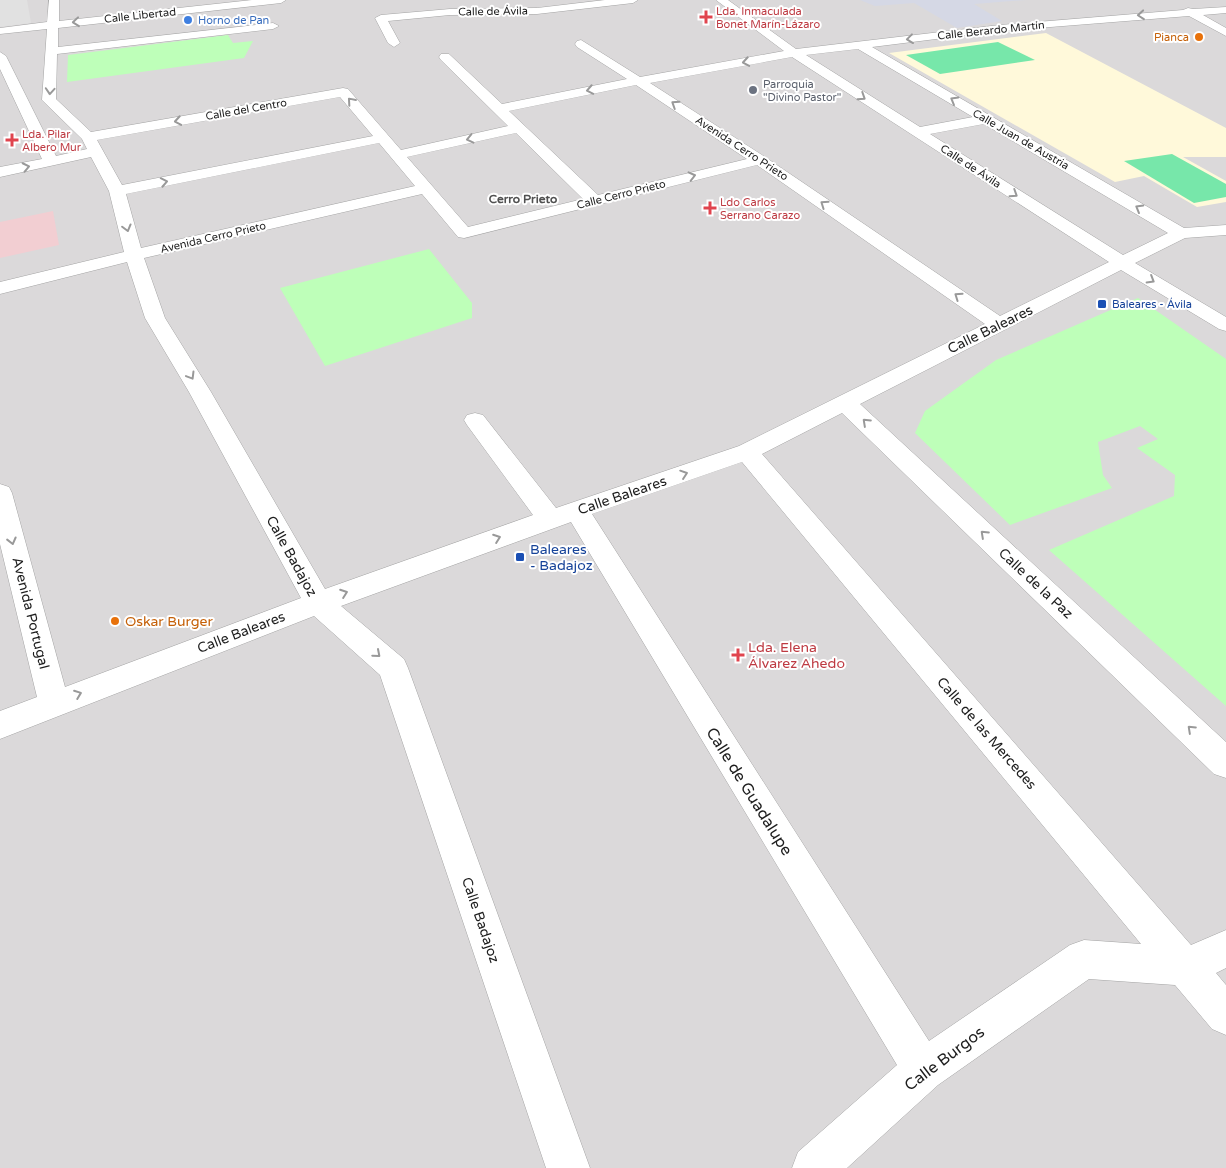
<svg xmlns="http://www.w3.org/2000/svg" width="1226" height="1168" font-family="'Varela Round',sans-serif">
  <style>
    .residential { fill: #dbd9da }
    .commercial { fill: #f2ced2 }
    .education { fill: #fff9da }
    .park { fill: #beffb9 }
    .pitch { fill: #77e7aa }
    .parking { fill: #e1e1e1 }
    .plaza { fill: #d5d8e5 }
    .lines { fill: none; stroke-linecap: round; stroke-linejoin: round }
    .street-casing { stroke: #a4a4a4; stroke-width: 1 }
    .street { fill: #fff; fill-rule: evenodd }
    .oneway { stroke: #999 }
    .health-dot { fill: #e0444e; stroke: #fff; stroke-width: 2 }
    .shop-dot { fill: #3f7fe0; stroke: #fff; stroke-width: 2 }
    .food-dot { fill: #e8710a; stroke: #fff; stroke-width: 2 }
    .worship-dot { fill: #6b7280; stroke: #fff; stroke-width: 2 }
    .transit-dot { fill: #1a4fb4; stroke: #fff; stroke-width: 2 }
    .labels { text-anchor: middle; stroke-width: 4; stroke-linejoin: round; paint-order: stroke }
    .far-street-label { font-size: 11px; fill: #1d1d1d; stroke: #fff }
    .far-health-label { font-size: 11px; fill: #be3a42; stroke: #fff; text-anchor: start }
    .far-shop-label { font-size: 11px; fill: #366cbe; stroke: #fff; text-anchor: start }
    .far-food-label { font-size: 11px; fill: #c56008; stroke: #fff; text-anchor: end }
    .far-worship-label { font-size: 11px; fill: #5b616d; stroke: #fff; text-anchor: start }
    .far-transit-label { font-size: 11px; fill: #164399; stroke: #fff; text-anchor: start }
    .far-neighbourhood-label { font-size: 12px; font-weight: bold; fill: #505050; stroke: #fff }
    .street-label { font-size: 14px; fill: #1d1d1d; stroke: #fff }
    .transit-label { font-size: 14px; fill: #164399; stroke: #fff; text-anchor: start }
    .food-label { font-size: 14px; fill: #c56008; stroke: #fff; text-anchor: start }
    .health-label { font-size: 14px; fill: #be3a42; stroke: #fff; text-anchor: start }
    .near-street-label { font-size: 16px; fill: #1d1d1d; stroke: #fff }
  </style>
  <rect width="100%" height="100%" fill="#efe8e1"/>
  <!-- residential -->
  <rect class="residential" x="0" y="0" width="1226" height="1168"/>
  <!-- commercial -->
  <path class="commercial" d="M 53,211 L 59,245 L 0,258 L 0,222 Z"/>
  <!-- education -->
  <path class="education" d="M 1046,33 L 1226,128 L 1226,157 L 1183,157 L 1226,181 L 1226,202 L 1197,207 L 1144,176 L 1115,182 L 889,53 Z"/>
  <!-- park -->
  <g class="park">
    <path d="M 228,35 L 233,43 L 253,41 L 244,58 L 67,82 L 68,55 Z"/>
    <path d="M 429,249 L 472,303 L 472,318 L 325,366 L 280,288 Z"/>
    <path d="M 1138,298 L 1226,359 L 1226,706 L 1049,550 L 1174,496 L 1175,475 L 1137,448 L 1158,439 L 1140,426 L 1098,442 L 1103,475 L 1112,488 L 1010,525 L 915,433 L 925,411 L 996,360 Z"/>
  </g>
  <!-- pitch -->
  <g class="pitch">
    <path d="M 998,42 L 1035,60 L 940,74 L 906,55 Z"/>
    <path d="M 1172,154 L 1226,184 L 1226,197 L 1194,203 L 1124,161 Z"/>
  </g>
  <!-- parking -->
  <path class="parking" d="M 0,0 L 27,0 L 31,23 L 0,27 Z"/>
  <!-- plaza -->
  <path class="plaza" d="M 860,0 L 1026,0 L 974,4 L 1002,21 L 957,28 L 914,3 L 875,6 Z"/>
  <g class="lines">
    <defs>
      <g id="street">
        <path d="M 49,0 L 59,0 L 59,21 L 252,0 L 286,0 L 281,3 L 58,28 L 58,47 L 273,23 L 279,26 L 273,29 L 57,54 L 56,99 L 91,132 L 343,88 L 348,89 L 401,150 L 508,126 L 441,60 L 439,57 L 441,54 L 449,54 L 502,104 L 627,79 L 577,47 L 575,44 L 577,41 L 581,40 L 640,77 L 784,51 L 716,0 L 728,0 L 796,49 L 1000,25 L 1183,10 L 1188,8 L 1193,9 L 1226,7 L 1226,13 L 1203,15 L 1226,28 L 1226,36 L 1189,16 L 1000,31 L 872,47 L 1184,228 L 1226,225 L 1226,235 L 1185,238 L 1135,263 L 1226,317 L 1226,331 L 1219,329 L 1121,270 L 860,404 L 1226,742 L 1226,778 L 1214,774 L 842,413 L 762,454 L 1191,945 L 1226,930 L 1226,968 L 1216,973 L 1226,985 L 1226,1035 L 1212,1029 L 1175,985 L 1089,979 L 938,1085 L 847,1168 L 792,1168 L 798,1152 L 897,1065 L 571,522 L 341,606 L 404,659 L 408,668 L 590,1168 L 546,1168 L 380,675 L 314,616 L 0,739 L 0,711 L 37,697 L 0,544 L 0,484 L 9,487 L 12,493 L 65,687 L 301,598 L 189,392 L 145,318 L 127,262 L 0,294 L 0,282 L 124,252 L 109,191 L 91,157 L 0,177 L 0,167 L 42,159 L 0,69 L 0,52 L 6,56 L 56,156 L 87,149 L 82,139 L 42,100 L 47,29 L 0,34 L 0,28 L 47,22 ZM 858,49 L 973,117 L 920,127 L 806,55 ZM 792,57 L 1109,262 L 1000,316 L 765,157 L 650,83 ZM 636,85 L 747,159 L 598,195 L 509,111 ZM 340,97 L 373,136 L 122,185 L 97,140 ZM 984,124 L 1168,233 L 1123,255 L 930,134 ZM 516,133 L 583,199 L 468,227 L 407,157 ZM 379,143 L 415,186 L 141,248 L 126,194 ZM 757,165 L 985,324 L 739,446 L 556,508 L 483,415 L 475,413 L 467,415 L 464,420 L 467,425 L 533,515 L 325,589 L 211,392 L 165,318 L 144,258 L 422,194 L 458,237 L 464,238 ZM 742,462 L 1141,944 L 1084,940 L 1070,945 L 929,1041 L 592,514 Z"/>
        <path d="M 605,0 L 638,0 L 633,3 L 537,14 L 450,15 L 388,21 L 400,43 L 394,47 L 388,43 L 375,18 L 381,15 L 450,9 L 537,8 Z"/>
      </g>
    </defs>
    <!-- street casing -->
    <use href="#street" class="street-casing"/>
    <!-- street -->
    <use href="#street" class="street"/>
  </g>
  <!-- one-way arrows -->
  <defs><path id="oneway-chevron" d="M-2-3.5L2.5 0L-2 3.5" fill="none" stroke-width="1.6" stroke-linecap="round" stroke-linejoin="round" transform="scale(1.25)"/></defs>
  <g class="oneway">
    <use href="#oneway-chevron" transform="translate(1141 15) rotate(175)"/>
    <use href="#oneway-chevron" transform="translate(76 22) rotate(174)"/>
    <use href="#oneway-chevron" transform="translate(910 39) rotate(173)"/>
    <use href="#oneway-chevron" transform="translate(746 62) rotate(170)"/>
    <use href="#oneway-chevron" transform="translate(590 90) rotate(169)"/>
    <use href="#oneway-chevron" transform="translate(50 91) rotate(94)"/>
    <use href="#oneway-chevron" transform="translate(862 97) rotate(33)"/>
    <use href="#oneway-chevron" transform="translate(954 100) rotate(-150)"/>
    <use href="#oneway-chevron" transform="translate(351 101) rotate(-131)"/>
    <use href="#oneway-chevron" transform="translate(675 104) rotate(-147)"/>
    <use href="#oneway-chevron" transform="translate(178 121) rotate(170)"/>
    <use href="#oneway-chevron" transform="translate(470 139) rotate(167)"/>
    <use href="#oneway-chevron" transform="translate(26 167) rotate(-12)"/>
    <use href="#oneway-chevron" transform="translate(692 176) rotate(-14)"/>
    <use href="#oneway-chevron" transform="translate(164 182) rotate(-11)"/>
    <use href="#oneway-chevron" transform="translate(1014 194) rotate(33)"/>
    <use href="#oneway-chevron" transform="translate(824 204) rotate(-145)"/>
    <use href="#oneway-chevron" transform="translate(1139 208) rotate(-150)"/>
    <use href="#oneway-chevron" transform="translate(127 228) rotate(75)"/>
    <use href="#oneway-chevron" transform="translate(1151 280) rotate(31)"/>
    <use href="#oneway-chevron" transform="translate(958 296) rotate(-145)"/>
    <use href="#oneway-chevron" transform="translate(191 376) rotate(59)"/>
    <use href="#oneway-chevron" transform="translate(866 422) rotate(-137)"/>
    <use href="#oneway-chevron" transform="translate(684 474) rotate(-19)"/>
    <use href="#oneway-chevron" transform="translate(984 534) rotate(-137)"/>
    <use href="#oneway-chevron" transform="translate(497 538) rotate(-20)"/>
    <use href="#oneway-chevron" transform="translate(12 541) rotate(76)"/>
    <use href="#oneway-chevron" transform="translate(344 593) rotate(-20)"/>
    <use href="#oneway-chevron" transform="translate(377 654) rotate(41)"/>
    <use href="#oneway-chevron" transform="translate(78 694) rotate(-21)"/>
    <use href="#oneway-chevron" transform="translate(1191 729) rotate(-137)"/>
  </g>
  <!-- markers -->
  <g class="health-dot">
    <path d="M703.5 9.5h5v5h5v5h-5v5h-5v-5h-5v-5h5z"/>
    <path d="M9.5 132.5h5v5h5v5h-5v5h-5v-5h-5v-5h5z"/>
    <path d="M707.5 200.5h5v5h5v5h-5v5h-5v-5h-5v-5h5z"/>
    <path d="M735.5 647.5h5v5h5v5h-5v5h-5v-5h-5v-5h5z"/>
  </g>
  <circle class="shop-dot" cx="188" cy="20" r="5"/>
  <g class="food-dot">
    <circle cx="1199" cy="37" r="5"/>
    <circle cx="115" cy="621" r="5"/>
  </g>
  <circle class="worship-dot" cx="753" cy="90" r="5"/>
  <g class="transit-dot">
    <rect x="1097" y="299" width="10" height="10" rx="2.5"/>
    <rect x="515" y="552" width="10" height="10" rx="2.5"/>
  </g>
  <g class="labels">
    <!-- far-street labels -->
    <g class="far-street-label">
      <text transform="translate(493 11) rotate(-1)" y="4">Calle de Ávila</text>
      <text transform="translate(140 15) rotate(-6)" y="4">Calle Libertad</text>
      <text transform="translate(991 30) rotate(-6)" y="4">Calle Berardo Martín</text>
      <text transform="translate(246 109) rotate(-10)" y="4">Calle del Centro</text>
      <text transform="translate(1021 139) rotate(30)" y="4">Calle Juan de Austria</text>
      <text transform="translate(742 148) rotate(33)" y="4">Avenida Cerro Prieto</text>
      <text transform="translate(971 166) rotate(33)" y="4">Calle de Ávila</text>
      <text transform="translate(621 194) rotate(-14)" y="4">Calle Cerro Prieto</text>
      <text transform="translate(213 237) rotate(-13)" y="4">Avenida Cerro Prieto</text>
    </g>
    <!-- far-health labels -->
    <g class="far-health-label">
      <text x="716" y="15">Lda. Inmaculada<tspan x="716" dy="13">Bonet Marín-Lázaro</tspan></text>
      <text x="22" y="138">Lda. Pilar<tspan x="22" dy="13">Albero Mur</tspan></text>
      <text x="720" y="206">Ldo Carlos<tspan x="720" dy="13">Serrano Carazo</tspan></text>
    </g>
    <!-- far-shop labels -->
    <g class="far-shop-label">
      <text x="198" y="24">Horno de Pan</text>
    </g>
    <!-- far-food labels -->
    <g class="far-food-label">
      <text x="1189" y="41">Pianca</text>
    </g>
    <!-- far-worship labels -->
    <g class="far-worship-label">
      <text x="763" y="88">Parroquia<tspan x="763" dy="13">"Divino Pastor"</tspan></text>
    </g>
    <!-- far-transit labels -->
    <g class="far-transit-label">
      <text x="1112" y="308">Baleares - Ávila</text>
    </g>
    <!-- far-neighbourhood labels -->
    <g class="far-neighbourhood-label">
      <text x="523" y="203">Cerro Prieto</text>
    </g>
    <!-- street labels -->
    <g class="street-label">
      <text transform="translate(990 329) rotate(-26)" y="5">Calle Baleares</text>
      <text transform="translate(622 495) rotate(-19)" y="5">Calle Baleares</text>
      <text transform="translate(292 556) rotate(61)" y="5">Calle Badajoz</text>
      <text transform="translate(1036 583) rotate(43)" y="5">Calle de la Paz</text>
      <text transform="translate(31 613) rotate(76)" y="5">Avenida Portugal</text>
      <text transform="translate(241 632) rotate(-21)" y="5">Calle Baleares</text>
      <text transform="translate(987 733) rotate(49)" y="5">Calle de las Mercedes</text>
      <text transform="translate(481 920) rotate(71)" y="5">Calle Badajoz</text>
    </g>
    <!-- transit labels -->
    <g class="transit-label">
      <text x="530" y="554">Baleares<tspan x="530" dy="16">- Badajoz</tspan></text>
    </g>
    <!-- food labels -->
    <g class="food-label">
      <text x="125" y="626">Oskar Burger</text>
    </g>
    <!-- health labels -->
    <g class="health-label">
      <text x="748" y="652">Lda. Elena<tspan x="748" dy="16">Álvarez Ahedo</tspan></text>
    </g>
    <!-- near-street labels -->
    <g class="near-street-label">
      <text transform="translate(750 791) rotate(58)" y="6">Calle de Guadalupe</text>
      <text transform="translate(944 1058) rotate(-37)" y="6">Calle Burgos</text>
    </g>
  </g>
</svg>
